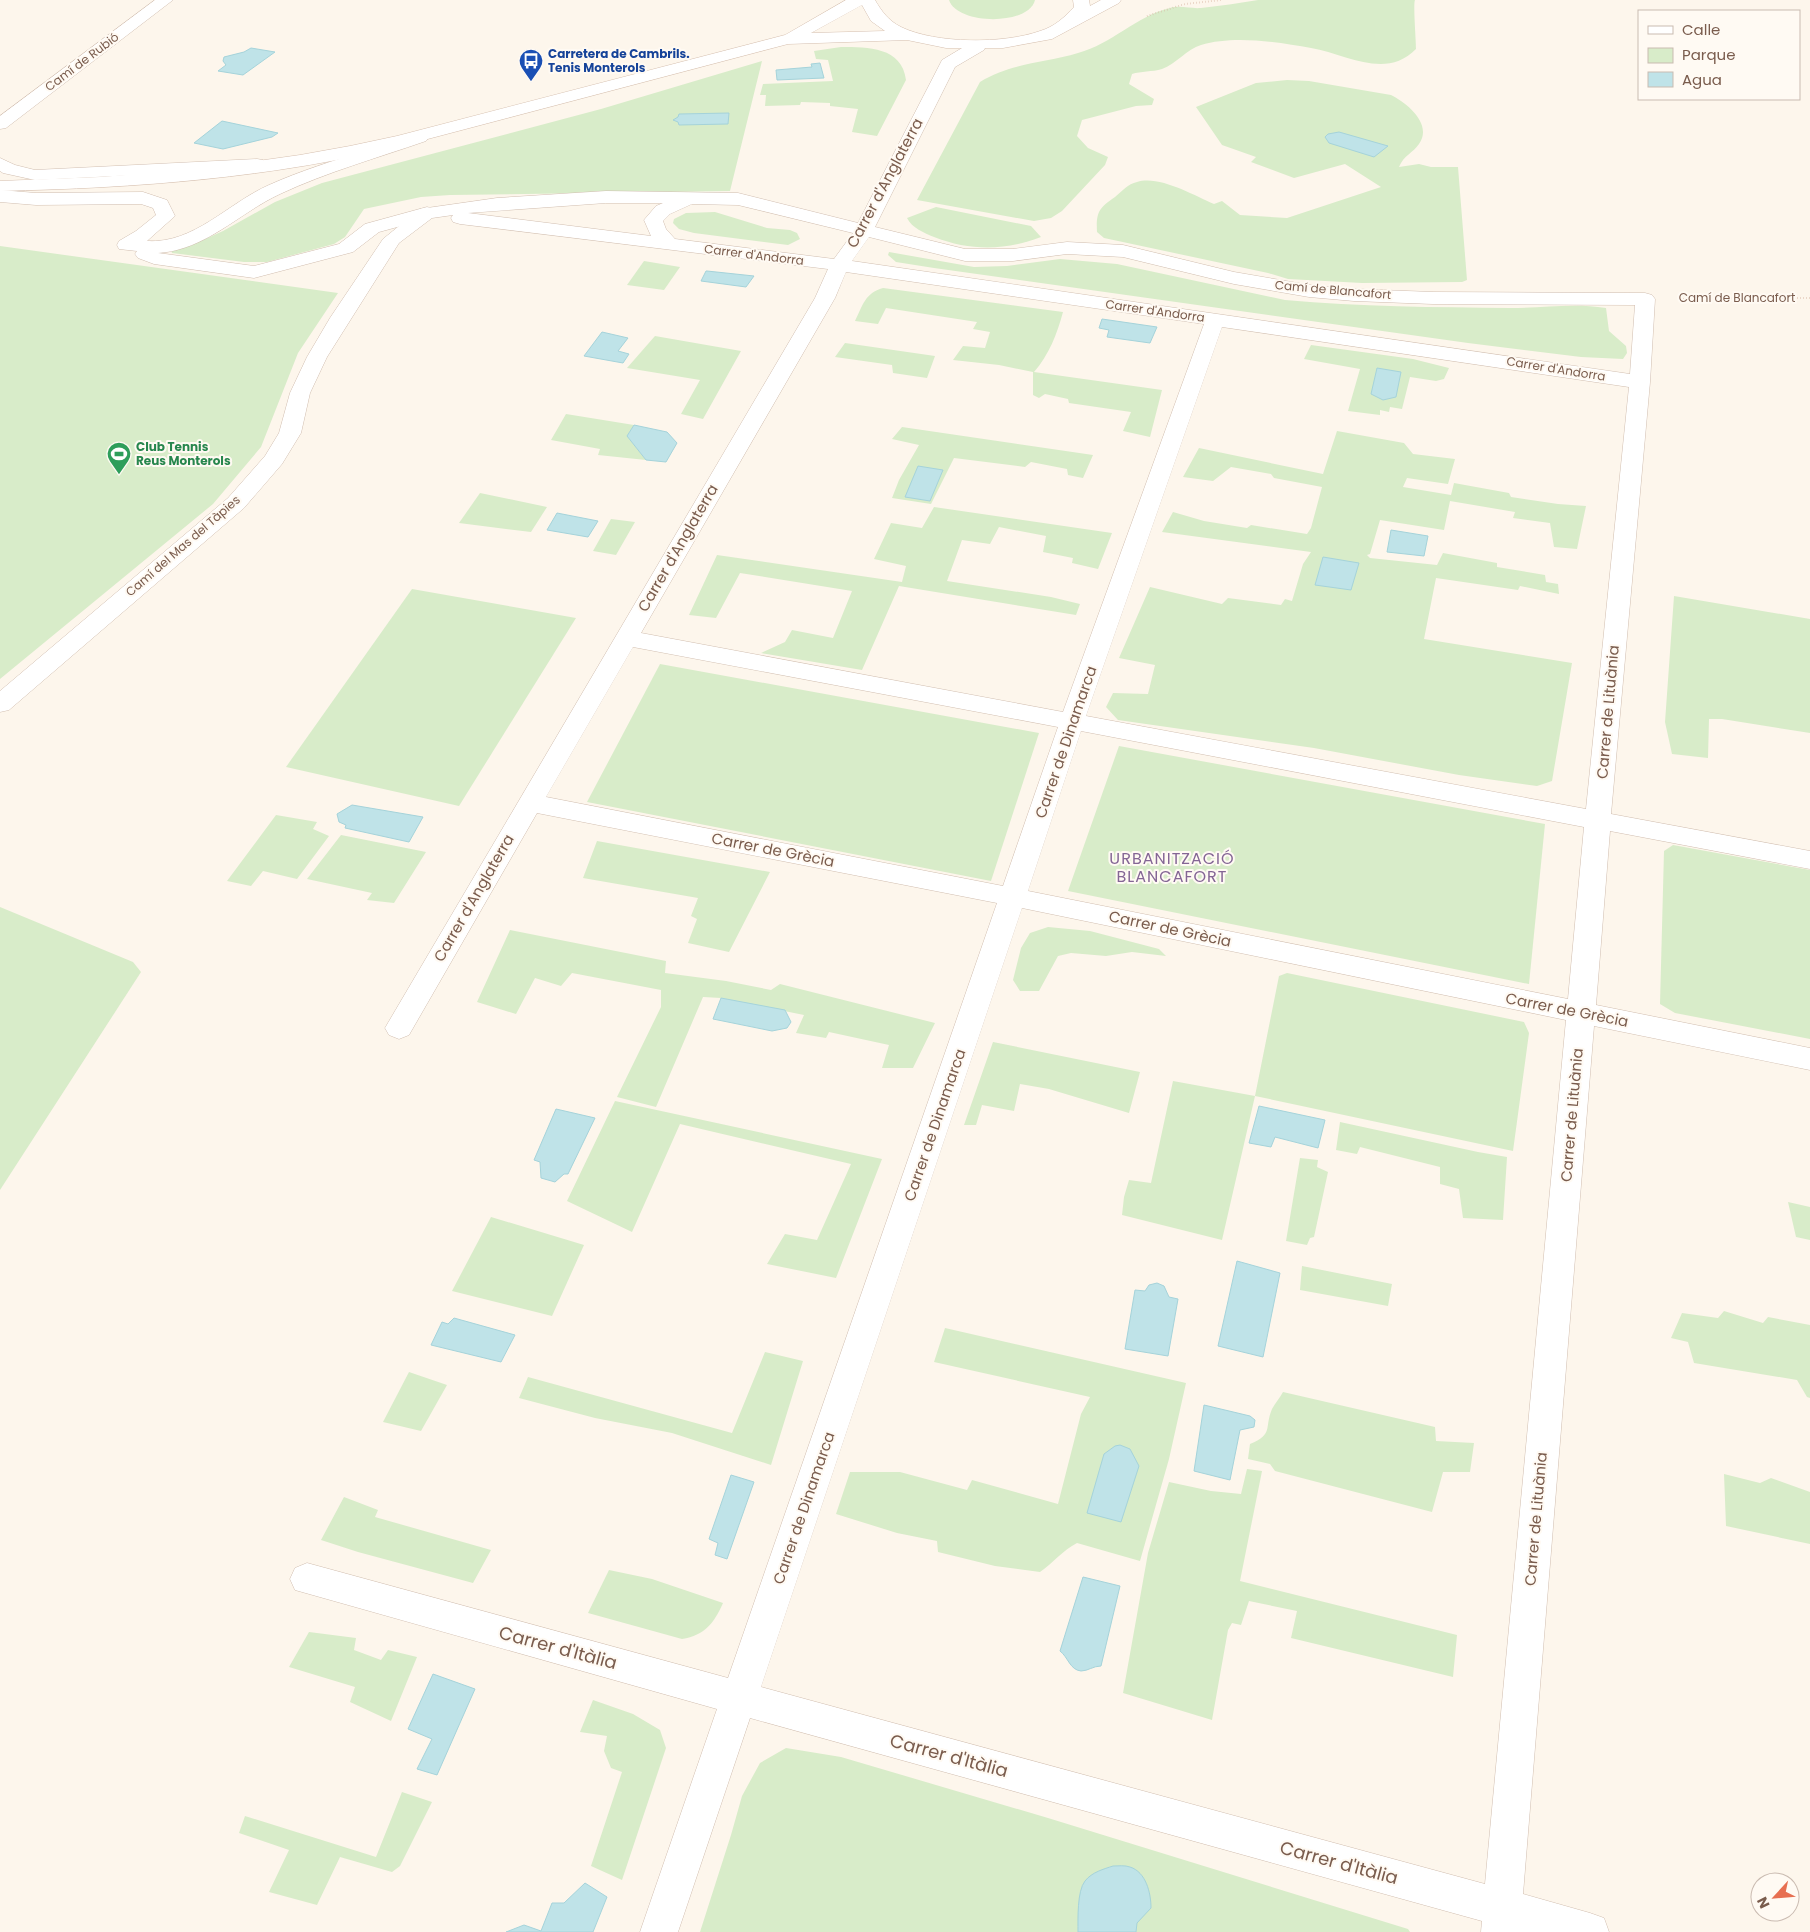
<svg xmlns="http://www.w3.org/2000/svg" width="1810" height="1932" font-family="Poppins,sans-serif">
  <style>
    .green { fill: #d8ecc9 }
    .water { fill: #bfe3e8; stroke: #a5d3da }
    .lines { fill: none; stroke-linecap: round; stroke-linejoin: round }
    .service-casing { stroke: #d1beb0; stroke-width: 1 }
    .minor-casing { stroke: #d1beb0; stroke-width: 1 }
    .secondary-casing { stroke: #d6c0b0; stroke-width: 1 }
    .path { stroke: #d9b8a5; stroke-width: 2; stroke-dasharray: 0.5 2.5; stroke-linecap: butt }
    .service { fill: #fff; fill-rule: evenodd }
    .minor { fill: #fff; fill-rule: evenodd }
    .secondary { fill: #fff; fill-rule: evenodd }
    .labels { text-anchor: middle; stroke-width: 4; stroke-linejoin: round; paint-order: stroke }
    .far-transit-label { font-size: 12px; font-weight: bold; fill: #164399; stroke: #fffaf3; text-anchor: start }
    .far-street-label { font-size: 12px; fill: #7a5c4d; stroke: #fffaf3 }
    .far-leisure-label { font-size: 12px; font-weight: bold; fill: #27864d; stroke: #fffaf3; text-anchor: start }
    .street-label { font-size: 15px; fill: #7a5c4d; stroke: #fffaf3 }
    .neighbourhood-label { font-size: 16px; letter-spacing: 1px; fill: #846695; stroke: #fffaf3 }
    .near-street-label { font-size: 18px; fill: #7a5c4d; stroke: #fffaf3 }
  </style>
  <rect width="100%" height="100%" fill="#fdf6ec"/>
  <!-- green -->
  <g class="green">
    <path d="M 949,0 L 1035,0 C 1029,26 957,25 949,0 Z"/>
    <path d="M 1258,0 L 1415,0 C 1413,4 1416,39 1416,49 C 1386,80 1346,54 1311,48 C 1279,42 1233,35 1201,45 C 1187,49 1176,64 1162,69 C 1152,72 1141,71 1132,74 L 1129,84 L 1154,99 L 1152,105 L 1136,106 L 1082,120 L 1077,136 L 1088,148 L 1108,157 L 1105,165 L 1062,211 L 1051,218 L 1034,221 L 917,200 L 980,82 C 1010,63 1045,63 1078,53 C 1112,44 1136,16 1170,8 C 1180,5 1191,9 1201,8 C 1220,6 1239,3 1258,0 Z"/>
    <path d="M 841,47 C 868,47 902,47 906,80 L 877,136 L 852,132 L 858,109 L 830,106 L 830,103 L 801,102 L 800,105 L 765,106 L 766,95 L 760,95 L 763,84 L 833,81 L 828,60 L 816,59 L 814,51 Z"/>
    <path d="M 762,61 L 730,191 L 450,195 L 421,197 L 364,209 L 345,237 L 334,244 L 267,262 L 244,262 L 172,253 L 171,248 L 203,240 L 223,231 L 275,202 L 322,183 L 601,109 Z"/>
    <path d="M 1287,80 L 1309,81 L 1391,95 C 1407,103 1433,124 1419,144 C 1413,153 1404,155 1399,167 L 1419,164 L 1431,167 L 1458,167 L 1467,280 L 1462,282 L 1362,283 L 1288,279 L 1268,273 L 1104,238 L 1097,232 C 1096,212 1099,208 1115,197 C 1122,191 1128,184 1137,182 C 1159,175 1193,195 1214,204 L 1222,201 L 1240,215 L 1287,218 L 1381,187 L 1345,164 L 1294,178 L 1251,162 L 1256,157 L 1222,145 L 1196,107 L 1256,83 Z"/>
    <path d="M 936,207 L 1031,226 L 1041,237 C 1005,251 970,251 934,237 C 924,233 912,228 907,218 Z"/>
    <path d="M 715,212 L 767,228 L 790,230 L 797,233 L 800,239 L 788,245 L 780,244 L 694,233 L 679,229 L 673,223 L 674,219 L 686,213 Z"/>
    <path d="M 0,246 L 338,293 L 298,353 L 261,447 L 213,504 L 0,679 Z"/>
    <path d="M 889,252 L 974,267 L 1007,266 L 1060,259 L 1117,264 L 1285,300 C 1360,307 1435,307 1510,308 C 1542,308 1574,303 1606,308 L 1609,331 L 1626,346 L 1627,353 L 1623,359 L 1581,357 L 1468,343 L 934,268 L 896,262 L 888,255 Z"/>
    <path d="M 644,261 L 680,267 L 664,290 L 627,285 Z"/>
    <path d="M 883,288 L 1063,312 C 1057,334 1049,355 1034,372 L 1162,390 L 1150,437 L 1123,431 L 1131,412 L 1069,403 L 1068,399 L 1045,394 L 1039,398 L 1033,395 L 1033,372 L 999,365 L 953,360 L 963,346 L 985,348 L 990,332 L 973,329 L 977,322 L 886,308 L 878,324 L 855,321 C 863,305 865,293 883,288 Z"/>
    <path d="M 655,336 L 741,351 L 703,419 L 681,414 L 700,380 L 627,368 Z"/>
    <path d="M 845,343 L 935,356 L 927,378 L 893,373 L 892,365 L 835,357 Z"/>
    <path d="M 1311,345 L 1413,359 L 1449,368 L 1444,379 L 1436,381 L 1410,377 L 1402,409 L 1390,407 L 1389,412 L 1380,410 L 1380,415 L 1348,411 L 1360,369 L 1304,359 Z"/>
    <path d="M 566,414 L 634,425 L 627,436 L 646,460 L 598,455 L 600,449 L 551,440 Z"/>
    <path d="M 902,427 L 1093,455 L 1083,478 L 1068,475 L 1067,469 L 1031,462 L 1025,467 L 954,458 L 931,504 L 892,498 L 899,480 L 919,445 L 892,439 Z"/>
    <path d="M 1337,431 L 1404,443 L 1413,454 L 1455,459 L 1448,484 L 1407,478 L 1403,487 L 1451,495 L 1454,483 L 1509,493 L 1511,497 L 1558,504 L 1586,506 L 1577,549 L 1554,547 L 1550,523 L 1513,518 L 1515,512 L 1450,501 L 1444,530 L 1380,520 L 1370,554 L 1367,555 L 1370,558 L 1437,565 L 1443,553 L 1497,563 L 1497,567 L 1545,575 L 1546,582 L 1558,584 L 1559,594 L 1520,586 L 1518,590 L 1436,578 L 1424,639 L 1572,663 L 1552,781 L 1537,786 L 1459,775 L 1314,748 L 1118,720 L 1106,707 L 1113,693 L 1148,694 L 1155,665 L 1119,658 L 1150,587 L 1222,604 L 1228,598 L 1281,605 L 1285,599 L 1292,601 L 1303,564 L 1311,552 L 1162,532 L 1173,512 L 1204,521 L 1247,528 L 1251,525 L 1307,534 L 1311,528 L 1322,487 L 1274,478 L 1271,474 L 1231,467 L 1213,481 L 1183,477 L 1199,448 L 1323,474 Z"/>
    <path d="M 480,493 L 547,507 L 531,532 L 459,523 Z"/>
    <path d="M 934,507 L 1112,533 L 1098,569 L 1072,563 L 1073,558 L 1043,552 L 1046,536 L 999,527 L 990,544 L 962,540 L 947,581 L 1051,597 L 1080,604 L 1076,615 L 899,586 L 862,670 L 761,653 L 785,642 L 792,630 L 833,638 L 852,591 L 740,573 L 716,618 L 689,615 L 717,555 L 902,582 L 906,566 L 874,559 L 891,523 L 922,528 Z"/>
    <path d="M 611,519 L 635,522 L 616,555 L 593,551 Z"/>
    <path d="M 412,589 L 576,618 L 459,806 L 286,767 Z"/>
    <path d="M 1674,596 L 1810,619 L 1810,733 L 1722,719 L 1709,719 L 1708,758 L 1672,754 L 1665,722 Z"/>
    <path d="M 660,664 L 1039,733 L 991,881 L 587,802 Z"/>
    <path d="M 1119,746 L 1545,824 L 1529,984 L 1068,891 Z"/>
    <path d="M 276,815 L 317,822 L 313,829 L 329,836 L 297,879 L 263,871 L 251,886 L 227,881 Z"/>
    <path d="M 341,835 L 426,852 L 394,903 L 367,900 L 372,893 L 307,879 Z"/>
    <path d="M 597,841 L 770,872 L 729,952 L 688,943 L 697,919 L 691,916 L 698,898 L 583,878 Z"/>
    <path d="M 1673,845 L 1810,870 L 1810,1039 L 1675,1013 L 1660,1004 L 1664,851 Z"/>
    <path d="M 0,907 L 133,962 L 141,972 L 0,1190 Z"/>
    <path d="M 1048,927 L 1090,931 L 1159,949 L 1166,956 L 1132,952 L 1106,956 L 1071,953 L 1058,956 L 1039,991 L 1020,991 L 1013,980 L 1021,948 L 1030,933 Z"/>
    <path d="M 510,930 L 666,961 L 665,973 L 726,981 L 771,990 L 780,984 L 935,1023 L 913,1068 L 882,1068 L 889,1045 L 829,1032 L 826,1038 L 796,1033 L 804,1015 L 721,998 L 703,997 L 656,1107 L 617,1097 L 661,1007 L 661,990 L 572,973 L 561,986 L 535,978 L 516,1014 L 477,1002 Z"/>
    <path d="M 1287,973 L 1524,1022 L 1529,1033 L 1513,1151 L 1255,1096 L 1222,1240 L 1122,1215 L 1124,1197 L 1129,1180 L 1151,1183 L 1173,1081 L 1255,1096 L 1279,976 Z"/>
    <path d="M 993,1042 L 1140,1072 L 1129,1113 L 1049,1089 L 1020,1084 L 1014,1111 L 982,1105 L 976,1125 L 964,1125 Z"/>
    <path d="M 615,1101 L 882,1159 L 836,1278 L 767,1264 L 785,1234 L 817,1240 L 851,1164 L 680,1124 L 632,1232 L 567,1201 Z"/>
    <path d="M 1340,1122 L 1478,1152 L 1507,1157 L 1503,1220 L 1463,1218 L 1459,1189 L 1440,1184 L 1440,1167 L 1360,1147 L 1357,1154 L 1336,1150 Z"/>
    <path d="M 1300,1158 L 1318,1160 L 1317,1167 L 1328,1172 L 1314,1237 L 1310,1238 L 1307,1245 L 1286,1241 Z"/>
    <path d="M 1788,1202 L 1810,1207 L 1810,1240 L 1796,1237 Z"/>
    <path d="M 491,1217 L 584,1245 L 552,1316 L 452,1291 Z"/>
    <path d="M 1302,1266 L 1392,1284 L 1388,1306 L 1300,1290 Z"/>
    <path d="M 1724,1311 L 1763,1323 L 1768,1317 L 1810,1325 L 1810,1398 L 1807,1397 L 1797,1380 L 1694,1363 L 1688,1342 L 1671,1338 L 1682,1313 L 1718,1318 Z"/>
    <path d="M 945,1328 L 1186,1383 L 1169,1459 L 1140,1561 L 1077,1543 C 1063,1550 1053,1563 1040,1572 L 995,1566 L 938,1552 L 937,1541 L 897,1533 L 836,1514 L 850,1472 L 900,1472 L 967,1490 L 972,1480 L 1058,1504 L 1081,1414 L 1090,1397 L 934,1362 Z"/>
    <path d="M 765,1352 L 803,1361 L 771,1465 L 672,1433 L 595,1418 L 519,1398 L 528,1377 L 732,1433 Z"/>
    <path d="M 409,1372 L 447,1385 L 421,1431 L 383,1422 Z"/>
    <path d="M 1283,1392 L 1435,1427 L 1436,1441 L 1474,1443 L 1470,1472 L 1443,1472 L 1432,1512 L 1275,1471 L 1270,1464 L 1248,1459 L 1250,1444 C 1274,1434 1264,1428 1272,1409 C 1275,1403 1280,1398 1283,1392 Z"/>
    <path d="M 1247,1469 L 1262,1471 L 1240,1581 L 1457,1635 L 1453,1677 L 1291,1638 L 1297,1611 L 1249,1601 L 1241,1625 L 1232,1623 L 1228,1630 L 1212,1720 L 1123,1693 L 1148,1553 L 1169,1482 L 1211,1491 L 1241,1494 Z"/>
    <path d="M 1724,1474 L 1760,1483 L 1771,1478 L 1810,1492 L 1810,1544 L 1726,1526 Z"/>
    <path d="M 344,1497 L 378,1510 L 375,1517 L 491,1550 L 473,1583 L 358,1552 L 321,1540 Z"/>
    <path d="M 609,1570 L 652,1579 L 723,1603 C 714,1623 705,1635 682,1639 L 588,1613 Z"/>
    <path d="M 309,1632 L 356,1638 L 354,1650 L 381,1660 L 388,1650 L 417,1657 L 391,1721 L 350,1702 L 355,1687 L 289,1667 Z"/>
    <path d="M 593,1700 L 633,1714 L 660,1730 L 666,1748 L 622,1880 L 591,1866 L 622,1772 L 611,1768 L 604,1751 L 607,1736 L 580,1732 Z"/>
    <path d="M 786,1748 L 841,1757 L 1048,1818 L 1408,1929 L 1410,1932 L 700,1932 L 731,1835 L 742,1796 L 760,1763 Z"/>
    <path d="M 402,1792 L 432,1802 L 400,1866 L 392,1872 L 340,1857 L 317,1905 L 269,1892 L 289,1850 L 239,1833 L 245,1816 L 376,1857 Z"/>
  </g>
  <!-- water -->
  <g class="water">
    <path d="M 251,48 L 275,52 L 243,75 L 218,71 L 226,65 L 223,61 L 224,57 L 244,52 Z"/>
    <path d="M 820,63 L 824,78 L 777,80 L 776,70 L 812,67 L 811,64 Z"/>
    <path d="M 729,113 L 728,124 L 679,125 L 678,122 L 673,120 L 678,117 L 679,114 Z"/>
    <path d="M 222,121 L 278,133 L 272,137 L 223,149 L 194,143 Z"/>
    <path d="M 1339,132 L 1388,146 L 1374,157 L 1329,143 L 1325,137 L 1328,134 Z"/>
    <path d="M 706,271 L 707,271 L 754,276 L 746,287 L 701,281 Z"/>
    <path d="M 1102,319 L 1157,327 L 1150,343 L 1107,337 L 1109,330 L 1099,328 Z"/>
    <path d="M 602,332 L 628,338 L 618,351 L 629,354 L 623,363 L 584,356 Z"/>
    <path d="M 1377,368 L 1401,372 L 1396,397 L 1383,400 L 1371,394 Z"/>
    <path d="M 634,425 L 667,432 L 677,443 L 666,462 L 646,460 L 627,436 Z"/>
    <path d="M 918,466 L 943,470 L 930,501 L 905,497 Z"/>
    <path d="M 557,513 L 598,521 L 588,537 L 547,530 Z"/>
    <path d="M 1391,530 L 1428,536 L 1424,556 L 1387,552 Z"/>
    <path d="M 1323,557 L 1359,563 L 1351,590 L 1315,585 Z"/>
    <path d="M 352,805 L 423,817 L 409,842 L 345,828 L 346,825 L 339,822 L 337,814 Z"/>
    <path d="M 721,998 L 785,1010 L 791,1022 L 787,1028 L 772,1031 L 713,1019 Z"/>
    <path d="M 1259,1106 L 1325,1120 L 1318,1148 L 1275,1137 L 1271,1147 L 1249,1143 Z"/>
    <path d="M 556,1109 L 595,1118 L 568,1174 L 564,1174 L 555,1182 L 541,1178 L 540,1162 L 534,1160 Z"/>
    <path d="M 1237,1261 L 1280,1273 L 1263,1357 L 1218,1346 Z"/>
    <path d="M 1157,1283 L 1164,1286 L 1169,1297 L 1178,1299 L 1168,1356 L 1125,1349 L 1135,1290 L 1145,1291 L 1149,1285 Z"/>
    <path d="M 454,1318 L 515,1335 L 501,1362 L 431,1345 L 442,1322 L 448,1324 Z"/>
    <path d="M 1204,1405 L 1250,1416 L 1255,1420 L 1254,1427 L 1240,1430 L 1230,1480 L 1194,1471 Z"/>
    <path d="M 1120,1445 L 1130,1449 L 1139,1466 L 1121,1522 L 1087,1513 L 1104,1454 L 1115,1446 Z"/>
    <path d="M 731,1475 L 754,1482 L 727,1559 L 715,1555 L 718,1543 L 709,1539 Z"/>
    <path d="M 1083,1577 L 1120,1586 L 1101,1666 C 1093,1666 1088,1671 1081,1671 C 1070,1670 1068,1657 1060,1651 Z"/>
    <path d="M 433,1674 L 475,1689 L 437,1775 L 417,1769 L 432,1739 L 408,1729 Z"/>
    <path d="M 1113,1866 C 1118,1866 1125,1865 1130,1867 C 1146,1872 1151,1893 1151,1908 L 1137,1923 L 1136,1932 L 1078,1932 C 1078,1919 1077,1891 1085,1881 C 1092,1872 1104,1869 1113,1866 Z"/>
    <path d="M 585,1883 L 607,1897 L 593,1932 L 506,1932 L 524,1925 L 541,1931 L 552,1903 L 564,1903 Z"/>
  </g>
  <g class="lines">
    <defs>
      <path id="service" d="M 420,132 L 426,133 L 429,137 L 426,141 C 377,158 327,172 280,194 C 239,213 206,250 158,253 L 254,266 L 339,244 L 365,224 L 427,207 L 434,209 L 436,213 L 434,217 L 379,232 L 353,252 L 254,278 L 154,264 L 138,258 L 135,254 L 137,251 L 119,249 L 117,245 L 119,241 L 136,231 L 156,215 L 153,208 L 141,204 L 36,205 L 0,202 L 0,190 L 36,193 L 143,192 L 167,200 L 175,216 L 147,241 C 194,244 228,203 269,185 C 300,171 333,161 366,150 C 384,144 402,136 420,132 Z"/>
      <g id="minor">
        <path d="M 155,0 L 173,0 L 6,128 L 0,129 L 0,116 Z"/>
        <path d="M 978,41 L 984,42 L 986,46 L 984,50 L 955,67 L 875,227 L 965,249 L 1013,249 L 1067,242 L 1123,245 L 1234,272 L 1309,285 L 1354,289 L 1433,292 L 1645,293 L 1652,295 L 1655,299 L 1650,382 L 1611,814 L 1810,851 L 1810,869 L 1610,831 L 1596,1005 L 1810,1048 L 1810,1070 L 1594,1026 L 1523,1894 L 1590,1913 L 1604,1918 L 1609,1932 L 1481,1932 L 1482,1921 L 750,1718 L 678,1932 L 640,1932 L 717,1709 L 295,1590 L 290,1579 L 295,1568 L 307,1563 L 728,1678 L 997,903 L 537,813 L 409,1035 L 399,1039 L 389,1035 L 385,1028 L 815,298 L 828,269 L 460,224 L 453,222 L 451,218 L 453,215 L 432,218 L 399,243 L 327,357 L 310,393 L 301,433 L 282,464 L 244,508 L 9,710 L 0,712 L 0,691 L 228,498 L 265,456 L 279,433 L 290,393 L 307,357 L 330,318 L 383,239 L 420,209 L 497,198 L 606,191 L 738,193 L 858,223 L 940,64 L 942,60 L 972,42 ZM 606,203 L 663,203 L 656,206 L 644,220 L 651,236 L 468,213 ZM 692,204 L 738,205 L 853,233 L 834,259 L 675,239 L 666,229 L 663,221 L 670,214 ZM 869,237 L 965,261 L 1013,261 L 1067,254 L 1123,257 L 1234,284 L 1309,297 L 1354,301 L 1433,304 L 1635,305 L 1630,374 L 852,261 ZM 846,272 L 1204,324 L 1063,712 L 641,633 L 835,298 ZM 1222,327 L 1629,387 L 1586,809 L 1086,716 ZM 633,647 L 1058,727 L 1003,886 L 546,797 ZM 1081,731 L 1584,827 L 1568,999 L 1028,891 ZM 1022,908 L 1566,1020 L 1485,1884 L 761,1687 Z"/>
        <path d="M 0,158 L 15,165 L 35,170 L 257,159 L 263,160 L 266,164 L 263,168 L 257,169 L 35,180 L 3,173 L 0,171 Z"/>
      </g>
      <path id="secondary" d="M 846,0 L 875,0 C 882,12 889,21 901,27 C 936,44 1004,44 1040,31 C 1054,27 1065,17 1074,7 L 1073,0 L 1089,0 L 1090,6 L 1101,0 L 1121,0 L 1119,3 L 1052,39 L 1003,48 L 946,48 L 907,40 L 788,44 L 405,145 C 273,178 136,188 0,191 L 0,181 L 100,177 L 201,169 L 300,155 L 350,146 L 397,136 L 785,35 ZM 862,5 L 871,21 L 885,31 L 811,33 Z"/>
    </defs>
    <!-- service casing -->
    <use href="#service" class="service-casing"/>
    <!-- minor casing -->
    <use href="#minor" class="minor-casing"/>
    <!-- secondary casing -->
    <use href="#secondary" class="secondary-casing"/>
    <!-- path -->
    <g class="path">
      <path d="M 1147,16 L 1185,4 L 1221,0"/>
      <path d="M 1683,299 L 1810,298"/>
    </g>
    <!-- service -->
    <use href="#service" class="service"/>
    <!-- minor -->
    <use href="#minor" class="minor"/>
    <!-- secondary -->
    <use href="#secondary" class="secondary"/>
  </g>
  <!-- icons -->
  <defs>
    <symbol id="bus-pin" viewBox="-11 -11 22 30"><path d="M0 17L-7.5 6A9.5 9.5 0 1 1 7.5 6Z" fill="#1a4fb4" stroke="#fffaf3"/><path d="M-5-6H5V4H4V6H2V4H-2V6H-4V4H-5ZM-3.5-4V0h7V-4ZM-3.5 1.2v1.5H-2V1.2ZM2 1.2v1.5H3.5V1.2Z" fill="#fff"/></symbol>
    <symbol id="stadium-pin" viewBox="-11 -11 22 30"><path d="M0 17L-7.5 6A9.5 9.5 0 1 1 7.5 6Z" fill="#2e9e5b" stroke="#fffaf3"/><path d="M0-5a6.5 5 0 1 0 0 10a6.5 5 0 1 0 0-10ZM-3.5-1.8h7v3.6h-7Z" fill="#fff"/></symbol>
  </defs>
  <g fill-rule="evenodd">
    <use href="#bus-pin" x="517" y="47" width="28" height="38"/>
    <use href="#stadium-pin" x="105" y="440" width="28" height="38"/>
  </g>
  <g class="labels">
    <!-- far-transit labels -->
    <g class="far-transit-label">
      <text x="548" y="58">Carretera de Cambrils.<tspan x="548" dy="14">Tenis Monterols</tspan></text>
    </g>
    <!-- far-street labels -->
    <g class="far-street-label">
      <text transform="translate(82 62) rotate(-37)" y="4">Camí de Rubió</text>
      <text transform="translate(754 255) rotate(7)" y="4">Carrer d'Andorra</text>
      <text transform="translate(1333 290) rotate(5)" y="4">Camí de Blancafort</text>
      <text x="1737" y="302">Camí de Blancafort</text>
      <text transform="translate(1155 311) rotate(8)" y="4">Carrer d'Andorra</text>
      <text transform="translate(1556 369) rotate(9)" y="4">Carrer d'Andorra</text>
      <text transform="translate(183 546) rotate(-41)" y="4">Camí del Mas del Tàpies</text>
    </g>
    <!-- far-leisure labels -->
    <g class="far-leisure-label">
      <text x="136" y="451">Club Tennis<tspan x="136" dy="14">Reus Monterols</tspan></text>
    </g>
    <!-- street labels -->
    <g class="street-label">
      <text transform="translate(885 183) rotate(-62)" y="5">Carrer d'Anglaterra</text>
      <text transform="translate(678 548) rotate(-60)" y="5">Carrer d'Anglaterra</text>
      <text transform="translate(1608 712) rotate(-85)" y="5">Carrer de Lituània</text>
      <text transform="translate(1066 742) rotate(-71)" y="5">Carrer de Dinamarca</text>
      <text transform="translate(773 850) rotate(11)" y="5">Carrer de Grècia</text>
      <text transform="translate(474 898) rotate(-60)" y="5">Carrer d'Anglaterra</text>
      <text transform="translate(1170 929) rotate(12)" y="5">Carrer de Grècia</text>
      <text transform="translate(1567 1010) rotate(11)" y="5">Carrer de Grècia</text>
      <text transform="translate(1572 1115) rotate(-85)" y="5">Carrer de Lituània</text>
      <text transform="translate(935 1125) rotate(-71)" y="5">Carrer de Dinamarca</text>
      <text transform="translate(804 1508) rotate(-71)" y="5">Carrer de Dinamarca</text>
      <text transform="translate(1536 1519) rotate(-85)" y="5">Carrer de Lituània</text>
    </g>
    <!-- neighbourhood labels -->
    <g class="neighbourhood-label">
      <text x="1172" y="864">URBANITZACIÓ<tspan x="1172" dy="18">BLANCAFORT</tspan></text>
    </g>
    <!-- near-street labels -->
    <g class="near-street-label">
      <text transform="translate(558 1648) rotate(15)" y="6">Carrer d'Itàlia</text>
      <text transform="translate(949 1756) rotate(15)" y="6">Carrer d'Itàlia</text>
      <text transform="translate(1339 1863) rotate(15)" y="6">Carrer d'Itàlia</text>
    </g>
  </g>
  <!-- legend -->
  <rect x="1638" y="10" width="162" height="90" fill="#fffaf3" stroke="#cabbb1"/>
  <rect x="1648" y="26" width="25" height="8" fill="#ffffff" stroke="#cabbb1"/>
  <text x="1682" y="35" font-size="15" fill="#7a5c4d">Calle</text>
  <rect x="1648" y="48" width="25" height="15" fill="#d8ecc9" stroke="#cabbb1"/>
  <text x="1682" y="60" font-size="15" fill="#7a5c4d">Parque</text>
  <rect x="1648" y="72" width="25" height="15" fill="#bfe3e8" stroke="#cabbb1"/>
  <text x="1682" y="85" font-size="15" fill="#7a5c4d">Agua</text>
  <!-- north arrow -->
  <g transform="translate(1775 1897) rotate(244)"><circle r="24" fill="#fffaf3" stroke="#cabbb1"/>
  <path d="M0-4L9 19L0 12L-9 19Z" fill="#e76f51"/>
  <text y="-8" font-size="14" font-weight="bold" text-anchor="middle" fill="#7a5c4d">N</text>
  </g>
</svg>
